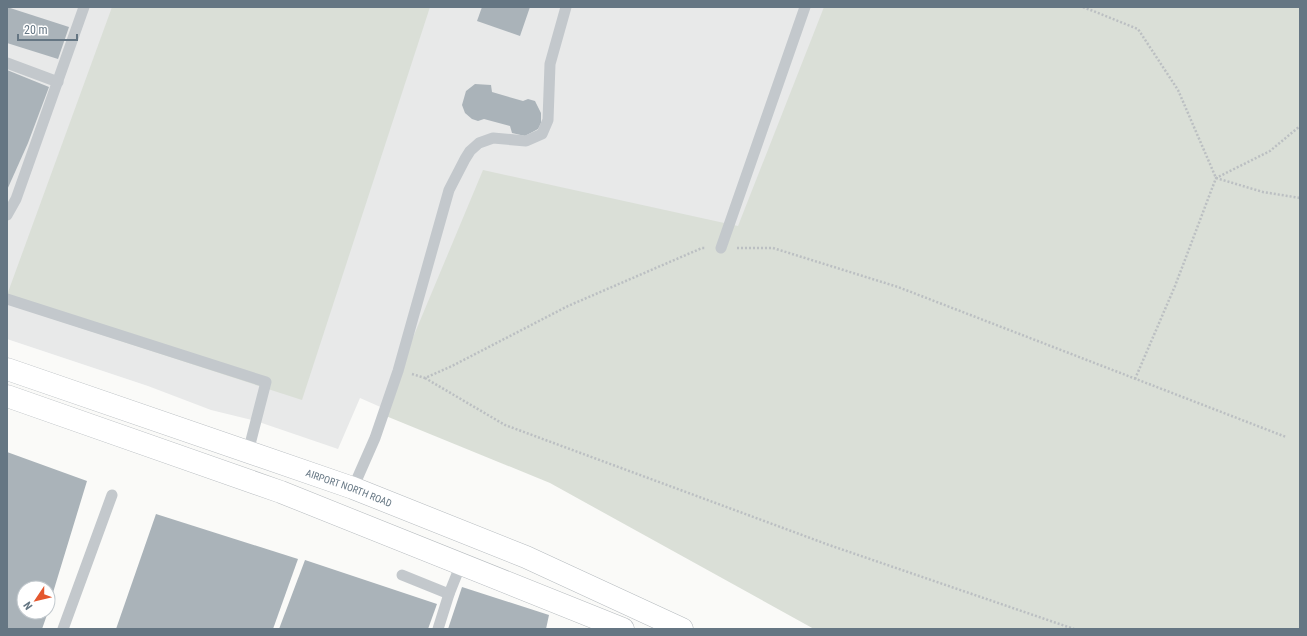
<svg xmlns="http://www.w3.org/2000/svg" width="1307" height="636" font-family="'Roboto Condensed',sans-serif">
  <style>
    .built { fill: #e8e9e9 }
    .green { fill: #dadfd7 }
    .building { fill: #aab3b9 }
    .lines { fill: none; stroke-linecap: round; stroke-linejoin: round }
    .primary-casing { stroke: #b5babe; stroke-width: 23 }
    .path { stroke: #bbbfc2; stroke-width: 2.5; stroke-dasharray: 2 2; stroke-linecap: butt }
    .service { stroke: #c3c8cc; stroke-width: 11 }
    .primary { stroke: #fff; stroke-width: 22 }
    .labels { text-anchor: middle; stroke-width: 4; stroke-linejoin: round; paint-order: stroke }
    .street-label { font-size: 10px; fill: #657683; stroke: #fff }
  </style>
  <rect width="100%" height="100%" fill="#fafaf8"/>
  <!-- built -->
  <path class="built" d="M 7,7 L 1300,7 L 1300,629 L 385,409 L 360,398 L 338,449 L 256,421 L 211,410 L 148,386 L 7,339 Z"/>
  <!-- green -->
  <g class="green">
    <path d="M 112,7 L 430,7 L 302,400 L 7,304 L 7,295 Z"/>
    <path d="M 824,7 L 1300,7 L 1300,629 L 814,629 L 550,483 L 381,414 L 483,170 L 738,226 Z"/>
  </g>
  <!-- building -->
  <g class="building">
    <path d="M 7,7 L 69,27 L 58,59 L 7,43 Z"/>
    <path d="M 482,7 L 530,7 L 520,36 L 477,21 Z"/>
    <path d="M 7,70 L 49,87 L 28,143 L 7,190 Z"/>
    <path d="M 475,84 L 491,85 L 492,92 L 523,101 L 528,99 L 535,101 L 541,113 L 541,123 L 538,129 L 525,136 L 512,133 L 510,126 L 484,119 L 478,121 L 472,119 L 465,113 L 462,105 L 466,91 Z"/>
    <path d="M 7,452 L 87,481 L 48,609 L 48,588 L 24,588 L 24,612 L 48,612 L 42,629 L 7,629 Z"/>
    <path d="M 156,514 L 298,559 L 273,629 L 116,629 Z"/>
    <path d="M 305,560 L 437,604 L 428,629 L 279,629 Z"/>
    <path d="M 462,587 L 549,615 L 546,629 L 448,629 Z"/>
  </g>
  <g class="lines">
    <defs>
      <g id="primary">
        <path id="s1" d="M 7,369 L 353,488 L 526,557 L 682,629"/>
        <path d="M 7,396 L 281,492 L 623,629"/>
      </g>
    </defs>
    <!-- primary casing -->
    <use href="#primary" class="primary-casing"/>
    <!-- path -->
    <g class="path">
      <path d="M 1083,7 L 1138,29 L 1178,90 L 1216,178 L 1263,192 L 1300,198"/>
      <path d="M 737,248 L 773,248 L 898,287 L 1286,437"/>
      <path d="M 412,374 L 425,378 L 452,366 L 568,306 L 702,248 L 706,248"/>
      <path d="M 425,378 L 505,425 L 829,545 L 1074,629"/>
      <path d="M 1135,379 L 1175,286 L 1216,178 L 1270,151 L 1300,126"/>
    </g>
    <!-- service -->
    <g class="service">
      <path d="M 7,63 L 58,82"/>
      <path d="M 7,215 L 16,199 L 84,7"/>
      <path d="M 721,248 L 805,7"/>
      <path d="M 7,299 L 266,382 L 248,452"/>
      <path d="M 353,488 L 375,438 L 398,371 L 449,190 L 465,159 L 470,151 L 479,143 L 493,138 L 526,141 L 542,134 L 548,120 L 550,64 L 566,7"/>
      <path d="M 402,575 L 449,594"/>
      <path d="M 63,629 L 112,495"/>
      <path d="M 438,629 L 449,594 L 461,564"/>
    </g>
    <!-- primary -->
    <use href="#primary" class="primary"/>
  </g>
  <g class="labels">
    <!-- street labels -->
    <g class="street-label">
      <text dy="4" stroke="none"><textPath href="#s1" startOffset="362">AIRPORT NORTH ROAD</textPath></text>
    </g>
  </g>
  <!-- border -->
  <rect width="1307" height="636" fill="none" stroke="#657683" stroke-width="16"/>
  <!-- north arrow -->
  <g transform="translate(36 600) rotate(235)"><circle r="19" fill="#ffffff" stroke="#c1c8cd"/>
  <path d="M0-3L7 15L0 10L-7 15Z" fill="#e4572e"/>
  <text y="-6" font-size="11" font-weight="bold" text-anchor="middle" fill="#657683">N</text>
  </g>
  <!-- scale -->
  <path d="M18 34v6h59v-6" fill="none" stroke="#657683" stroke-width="2"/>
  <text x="24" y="34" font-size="12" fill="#657683" stroke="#ffffff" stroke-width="3" paint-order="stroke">20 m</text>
</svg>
